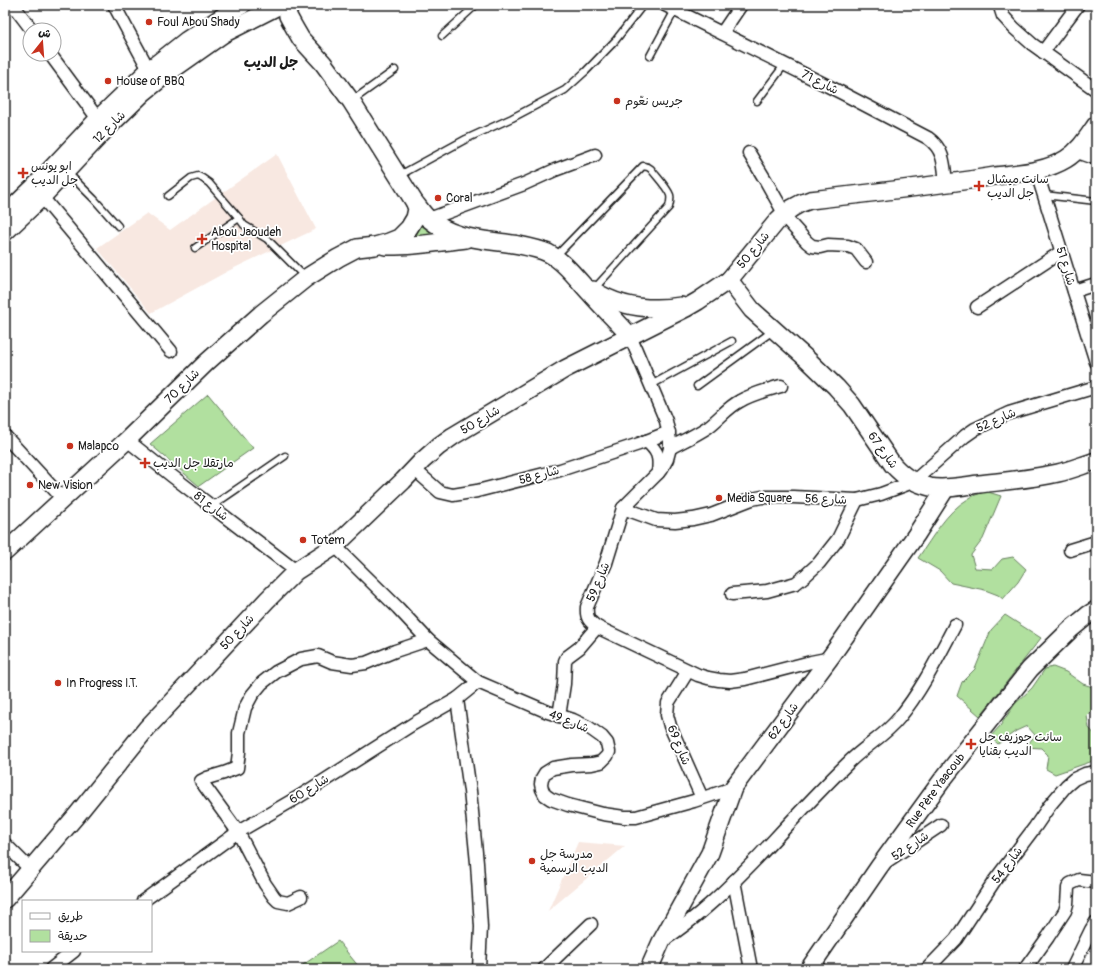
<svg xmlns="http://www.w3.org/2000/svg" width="1101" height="974" font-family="Pangolin,'Playpen Sans Arabic',sans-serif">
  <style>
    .built { fill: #f8e8e1 }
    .green { fill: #b1e09f; stroke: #667e5e }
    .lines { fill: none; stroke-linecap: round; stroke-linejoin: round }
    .lane-casing { stroke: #1c1c1c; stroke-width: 9 }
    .street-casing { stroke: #1c1c1c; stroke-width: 15 }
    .secondary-casing { stroke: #1c1c1c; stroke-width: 20 }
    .lane { stroke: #fff; stroke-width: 6 }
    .street { stroke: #fff; stroke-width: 12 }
    .secondary { stroke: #fff; stroke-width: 17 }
    .poi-dot { fill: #c8321e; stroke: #fff; stroke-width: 1.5 }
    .labels { text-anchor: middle; stroke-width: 3.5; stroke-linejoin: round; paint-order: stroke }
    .poi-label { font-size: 12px; fill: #1c1c1c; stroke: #fff; text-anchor: start }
    .street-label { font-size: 12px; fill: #1c1c1c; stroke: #fff }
    .quarter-label { font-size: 14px; font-weight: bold; fill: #1c1c1c; stroke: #fff }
  </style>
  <rect width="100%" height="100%" fill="#fff"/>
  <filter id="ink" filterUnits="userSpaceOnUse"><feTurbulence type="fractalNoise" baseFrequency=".025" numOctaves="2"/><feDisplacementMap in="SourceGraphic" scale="8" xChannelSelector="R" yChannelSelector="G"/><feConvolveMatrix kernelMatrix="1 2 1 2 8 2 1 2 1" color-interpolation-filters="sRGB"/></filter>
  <g filter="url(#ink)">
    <!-- built -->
    <g class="built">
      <path d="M 277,154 L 316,229 L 228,271 L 151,313 L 97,248 L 147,213 L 170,230 Z"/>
      <path d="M 578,842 L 625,846 L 548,911 Z"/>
    </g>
    <!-- green -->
    <g class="green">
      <path d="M 424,221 L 443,240 L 403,242 C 412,236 419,231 424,221 Z"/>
      <path d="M 208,394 L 253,448 L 199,486 L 150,444 Z"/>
      <path d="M 985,491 L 1001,496 L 983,539 L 971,555 L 975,568 L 993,569 L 1002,559 L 1013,557 L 1026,569 L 1018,582 L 1003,599 L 998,595 L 985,590 L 951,583 L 940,571 L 918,558 C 933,537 946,512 968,499 C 973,495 980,494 985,491 Z"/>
      <path d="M 1005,615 L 1041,638 L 980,716 L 957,696 L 962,682 L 975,669 L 991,630 Z"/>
      <path d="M 1053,667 L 1066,672 L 1083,684 L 1096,688 L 1096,706 L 1087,716 L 1089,728 L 1096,736 L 1096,760 L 1055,774 L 1046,769 L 1048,755 L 1041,748 L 1026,747 L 1035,735 L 1027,726 L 1016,731 L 998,744 L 990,737 L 1000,726 L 1015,704 L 1032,688 L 1045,669 Z"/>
      <path d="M 338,941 L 359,967 L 359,969 L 297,969 Z"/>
    </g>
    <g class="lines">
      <defs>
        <g id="lane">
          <path d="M 442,36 L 476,5"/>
          <path d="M 650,56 L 675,10"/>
          <path d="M 353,100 L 395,70"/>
          <path d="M 757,101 L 785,64"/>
          <path d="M 67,172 L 94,199 L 118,226"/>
          <path d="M 400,175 L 466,139 L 512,118 L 565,90 L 586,71 L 615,41 L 643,5"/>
          <path d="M 1044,195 L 1096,201"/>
          <path d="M 168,196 L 191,178 L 198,176 L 202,178 L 209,183 L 239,218"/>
          <path d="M 195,248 L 239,218 L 244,225 L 267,239 L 305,277"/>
          <path d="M 556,256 L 643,166 L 648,167 L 651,169 C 656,176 667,187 670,195 C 671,199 670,203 669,207 L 594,289"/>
          <path d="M 651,385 L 732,341"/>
          <path d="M 697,386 L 774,330"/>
          <path d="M 212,506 L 285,456"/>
        </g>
        <g id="street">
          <path d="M 13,5 L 32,30"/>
          <path d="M 114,5 L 149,70"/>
          <path d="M 665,5 L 842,93 L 928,138 C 945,150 944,166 946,184"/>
          <path d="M 1003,5 L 1001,10 L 1003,16 L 1014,28 L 1032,44 L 1096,90"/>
          <path d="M 722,33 L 741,5"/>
          <path d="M 1043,52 L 1063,25 L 1078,5"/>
          <path d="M 50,54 L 98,119"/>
          <path d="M 749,153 L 766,181 L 789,222 L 807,242 L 812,246 L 820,247 L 828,245 L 848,246 L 856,249 L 866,262"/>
          <path d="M 1036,170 L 1096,362"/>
          <path d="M 37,191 L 171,351"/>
          <path d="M 429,219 L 524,184 L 555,170 L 595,155"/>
          <path d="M 1074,291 L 1096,284"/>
          <path d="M 977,307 L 1061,252"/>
          <path d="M 630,336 L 666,421 L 670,440 L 670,448 L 667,459 L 662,468 L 658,473 L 623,508 L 606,563 L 587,607 C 586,618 589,621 597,627 L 698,675 L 708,678 L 719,680 L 730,681 L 745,679 L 811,662 L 831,658"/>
          <path d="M 5,436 L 63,499"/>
          <path d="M 127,440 L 172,476 L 296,571"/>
          <path d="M 646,441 C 658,451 660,457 658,473"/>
          <path d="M 670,448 C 683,441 696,435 708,427 C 719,419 728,407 740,401 C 752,394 767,390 781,386"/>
          <path d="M 414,469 L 440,492 L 453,495 L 477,491 L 560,470 L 639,444 L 669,432"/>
          <path d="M 623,508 L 656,520 L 675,521 L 693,519 L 711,515 L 752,499 L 762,497 L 793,497 L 857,500 L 881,494 L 913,482 L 965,436 L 975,429 L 1009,413 L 1096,387"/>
          <path d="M 335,546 L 398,608 L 428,640 L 478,682 L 548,712 L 573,720 L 588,727 L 602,737 L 607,743 L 609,752 L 607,756 L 601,762 L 592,764 L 572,765 L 553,768 L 545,773 L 542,778 L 541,784 L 542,789 L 545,795 L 551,799 L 568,805 L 603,814 L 624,817 L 636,817 L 694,801 L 733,788"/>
          <path d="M 1070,550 L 1096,542"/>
          <path d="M 732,594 L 767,591 L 796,583 L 806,575 L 819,563 L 838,539 L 857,500"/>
          <path d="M 688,671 L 668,703 L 667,715 L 670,726 L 702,798"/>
          <path d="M 457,699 L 470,791 L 477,863 L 481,927 L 479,969"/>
          <path d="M 559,716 L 564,684 L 565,661 L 567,657 L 579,648 L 597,627"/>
          <path d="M 5,844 L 30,869"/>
          <path d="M 887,861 L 941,825"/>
          <path d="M 734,881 L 751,969"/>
          <path d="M 301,897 L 288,903 L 278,901 L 274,897 L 265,884 L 238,832 L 201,781 L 207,778 L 224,773 L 237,768 L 239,752 L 239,733 L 245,708 L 252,695 L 262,683 L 276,672 L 301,659 L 318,656 L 332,662 L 352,665 L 366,663 L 395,651 L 428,640"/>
          <path d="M 143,901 L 238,832 L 300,796 L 413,724 L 457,699 L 478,682"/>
          <path d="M 662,941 C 698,918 728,888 757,858 C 787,826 816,794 847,764 C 863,747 885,736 899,718 C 922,690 938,657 955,625"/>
          <path d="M 51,969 L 74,951"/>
          <path d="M 544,969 L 591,924"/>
          <path d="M 927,969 L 956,939 L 995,880 L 1035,827 L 1050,805 L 1066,786 L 1074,779 L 1085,774 L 1096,772"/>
          <path d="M 1025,969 L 1048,937 L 1065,911 L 1067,904 L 1068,888 L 1070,884 L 1079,880 L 1096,882"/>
          <path d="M 1072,969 L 1091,930 L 1096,922"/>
        </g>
        <g id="secondary">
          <path d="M 287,5 L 288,16 L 294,27 L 301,39 L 323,63 L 351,101 L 415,203 C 420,208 423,215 429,219 C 455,241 487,239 519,245 C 529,247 539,249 548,253 C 565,262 577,279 590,293 C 603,308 617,321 630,336"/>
          <path d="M 1079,150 L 1096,156"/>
          <path d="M 5,215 L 34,187 L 98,119 L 149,70 L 187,40 L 228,13 L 242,5"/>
          <path d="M 5,232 L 42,197 L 106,129 L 143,93 L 169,72 L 223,34 L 280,5"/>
          <path d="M 385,246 C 413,247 439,242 466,239"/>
          <path d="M 729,280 L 752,310 L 807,359 L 836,387 L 852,405 L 893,465 C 904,477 914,483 930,487 C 945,490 963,486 979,484 C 1005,481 1032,479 1058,473 C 1071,470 1083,465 1096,461"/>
          <path d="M 593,290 C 619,307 650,311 681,306"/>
          <path d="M 5,552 L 127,440 L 207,362 L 261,314 L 306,278 L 338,258 L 357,248 L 375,246 L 389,242 L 399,238 L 409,228 L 415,218 L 417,209 L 415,203"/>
          <path d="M 5,899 L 76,816 L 147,728 L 267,600 L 296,571 L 335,546 L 403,481 L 422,461 L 439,446 L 453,436 L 565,369 L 686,308 L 698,301 L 729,280 L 778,220 C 787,210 797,204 810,200 C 872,193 934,186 995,176 C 1018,173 1045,172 1066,159 C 1079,151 1087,138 1096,125"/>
          <path d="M 649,969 L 661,942 L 710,853 L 733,788 L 832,655 L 916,535 L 946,488"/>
          <path id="s1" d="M 809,969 L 879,867 L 943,779 L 1030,669 L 1071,629 L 1088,615 L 1096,610"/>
        </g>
      </defs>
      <!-- lane casing -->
      <use href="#lane" class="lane-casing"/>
      <!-- street casing -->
      <use href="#street" class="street-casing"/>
      <!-- secondary casing -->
      <use href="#secondary" class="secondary-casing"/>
      <!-- lane -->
      <use href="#lane" class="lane"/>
      <!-- street -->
      <use href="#street" class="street"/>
      <!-- secondary -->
      <use href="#secondary" class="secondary"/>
    </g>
  </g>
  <!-- markers -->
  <g class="poi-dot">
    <circle cx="149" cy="22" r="4"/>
    <circle cx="108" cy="81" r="4"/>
    <circle cx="617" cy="101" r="4"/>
    <path d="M21 167h4v4h4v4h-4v4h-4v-4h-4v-4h4z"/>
    <path d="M977 180h4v4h4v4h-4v4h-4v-4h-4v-4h4z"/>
    <circle cx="438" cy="198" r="4"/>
    <path d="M200 233h4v4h4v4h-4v4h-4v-4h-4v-4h4z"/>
    <circle cx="70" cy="446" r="4"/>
    <path d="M143 457h4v4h4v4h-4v4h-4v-4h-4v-4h4z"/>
    <circle cx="30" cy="485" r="4"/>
    <circle cx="719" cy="498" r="4"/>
    <circle cx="303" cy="540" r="4"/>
    <circle cx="58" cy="683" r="4"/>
    <path d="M969 738h4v4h4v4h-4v4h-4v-4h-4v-4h4z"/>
    <circle cx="532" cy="861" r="4"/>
  </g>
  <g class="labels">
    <!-- poi labels -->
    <g class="poi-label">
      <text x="157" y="26">Foul Abou Shady</text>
      <text x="116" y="85">House of BBQ</text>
      <text x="625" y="105">جريس نعّوم</text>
      <text x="31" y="170">ابو يونس<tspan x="31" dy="14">جل الديب</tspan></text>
      <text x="987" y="183">سانت ميشال<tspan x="987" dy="14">جل الديب</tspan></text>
      <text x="446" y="202">Coral</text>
      <text x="211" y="236">Abou Jaoudeh<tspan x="211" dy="14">Hospital</tspan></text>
      <text x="78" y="450">Malapco</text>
      <text x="153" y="467">مارتقلا جل الديب</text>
      <text x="38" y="489">New Vision</text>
      <text x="727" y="502">Media Square</text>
      <text x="311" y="544">Totem</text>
      <text x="66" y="687">In Progress I.T.</text>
      <text x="979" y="741">سانت جوزيف جل<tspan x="979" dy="14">الديب بقنايا</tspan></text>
      <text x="540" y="858">مدرسة جل<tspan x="540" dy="14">الديب الرسمية</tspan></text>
    </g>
    <!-- street labels -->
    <g class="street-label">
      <text transform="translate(820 82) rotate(27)" y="4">شارع 71</text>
      <text transform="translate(109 127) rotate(-45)" y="4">شارع 12</text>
      <text transform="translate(753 250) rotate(-51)" y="4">شارع 50</text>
      <text transform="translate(1066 266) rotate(73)" y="4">شارع 51</text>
      <text transform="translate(182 386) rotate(-45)" y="4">شارع 70</text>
      <text transform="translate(480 420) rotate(-31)" y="4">شارع 50</text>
      <text transform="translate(996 420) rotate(-24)" y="4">شارع 52</text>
      <text transform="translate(883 450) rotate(54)" y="4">شارع 67</text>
      <text transform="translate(539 475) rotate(-15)" y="4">شارع 58</text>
      <text transform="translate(826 499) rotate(2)" y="4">شارع 56</text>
      <text transform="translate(211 506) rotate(37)" y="4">شارع 81</text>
      <text transform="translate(598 582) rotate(-67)" y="4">شارع 59</text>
      <text transform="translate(237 632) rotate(-47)" y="4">شارع 50</text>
      <text transform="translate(569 721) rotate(22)" y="4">شارع 49</text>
      <text transform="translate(783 721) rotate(-54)" y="4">شارع 62</text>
      <text transform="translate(679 745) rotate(67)" y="4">شارع 69</text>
      <text transform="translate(309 789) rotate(-32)" y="4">شارع 60</text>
      <text dy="4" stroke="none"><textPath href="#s1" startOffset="219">Rue Père Yaacoub</textPath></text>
      <text transform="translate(910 846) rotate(-34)" y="4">شارع 52</text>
      <text transform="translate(1007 865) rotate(-53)" y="4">شارع 54</text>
    </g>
    <!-- quarter labels -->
    <g class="quarter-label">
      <text x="271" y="67">جل الديب</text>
    </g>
  </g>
  <!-- margin -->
  <rect width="1101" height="974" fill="none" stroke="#fff" stroke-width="20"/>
  <rect x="10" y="10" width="1081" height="954" fill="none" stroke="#1c1c1c" stroke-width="1.5" filter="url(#ink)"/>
  <!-- legend -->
  <rect x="22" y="900" width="130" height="52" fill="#ffffff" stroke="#a4a4a4"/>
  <rect x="30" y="913" width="20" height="6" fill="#ffffff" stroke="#a4a4a4"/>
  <text x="58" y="920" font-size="12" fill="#1c1c1c">طريق</text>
  <rect x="30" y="930" width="20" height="12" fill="#b1e09f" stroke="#a4a4a4"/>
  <text x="58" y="940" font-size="12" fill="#1c1c1c">حديقة</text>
  <!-- north arrow -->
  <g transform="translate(42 42) rotate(17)"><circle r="19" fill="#ffffff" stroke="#a4a4a4"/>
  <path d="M0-3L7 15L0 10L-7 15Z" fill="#c8321e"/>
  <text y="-6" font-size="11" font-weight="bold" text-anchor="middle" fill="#1c1c1c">ش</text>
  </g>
</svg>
